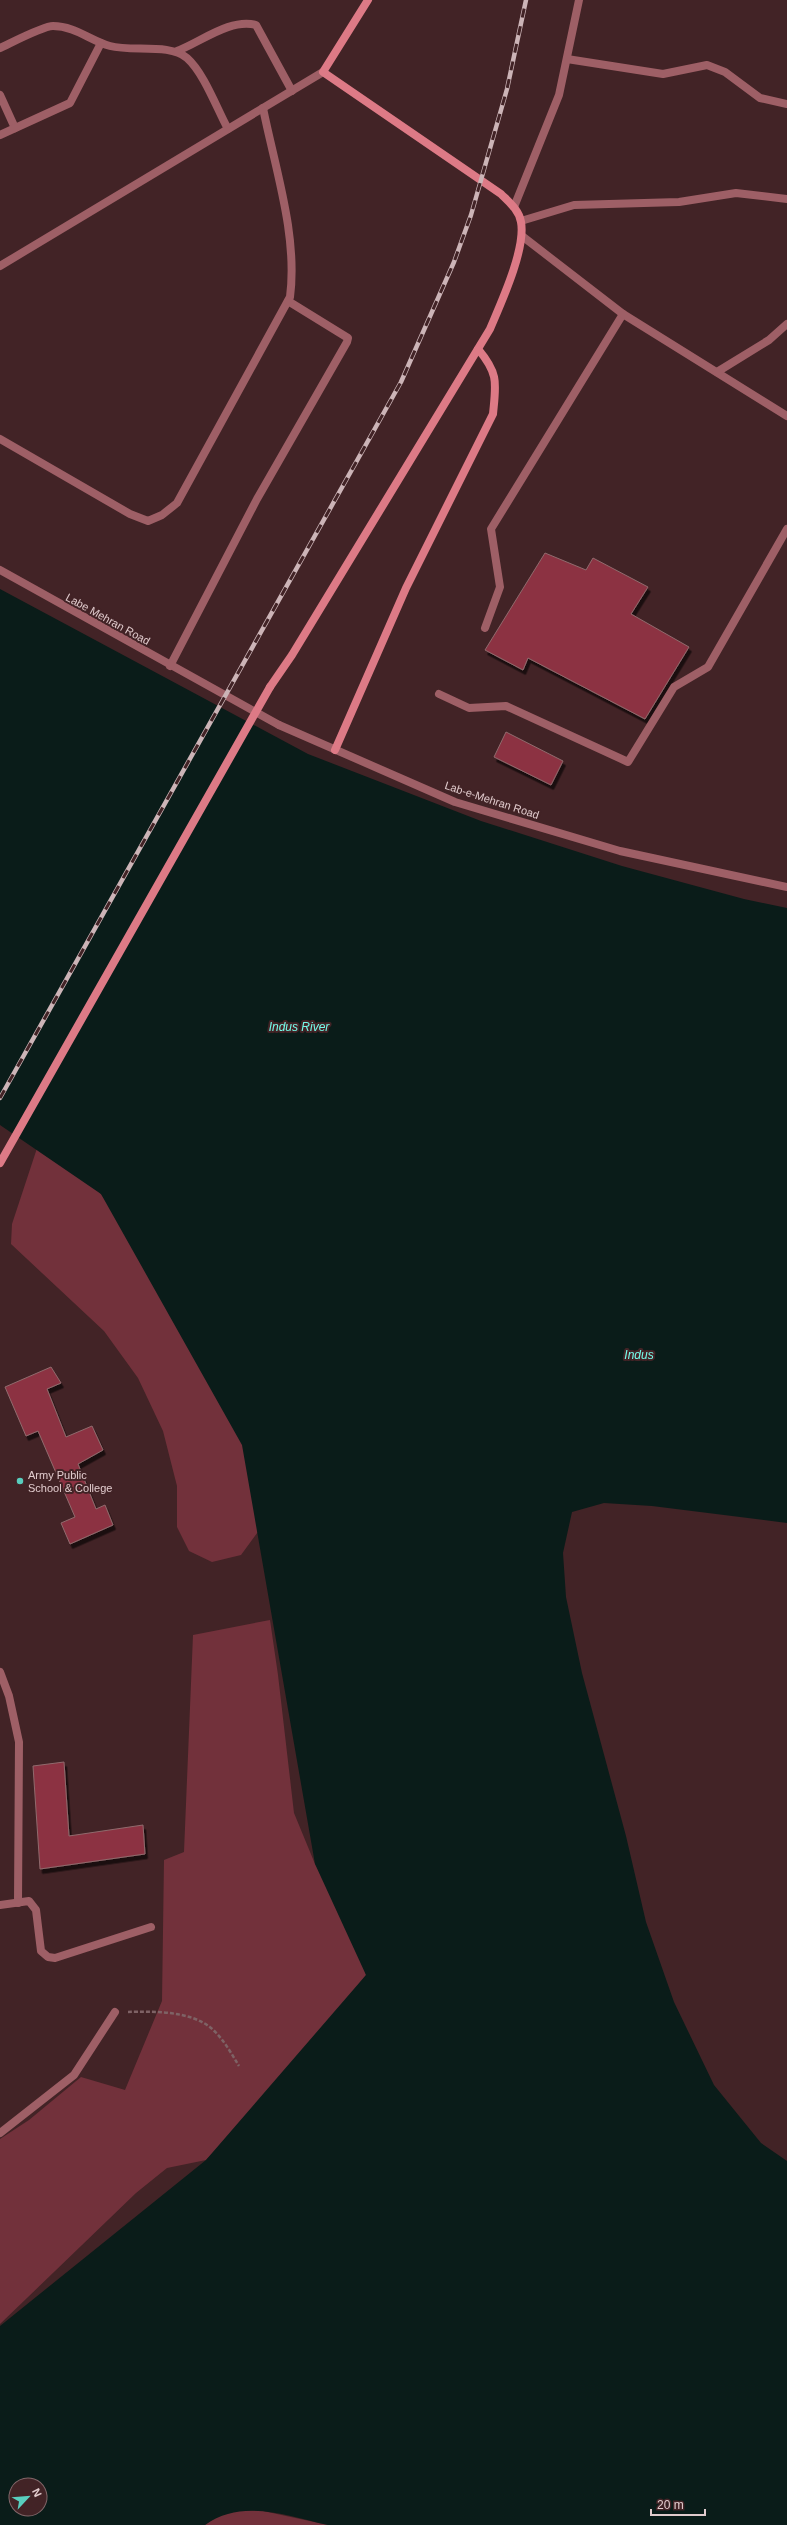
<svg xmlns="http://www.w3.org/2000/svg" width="787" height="2525" font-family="Helvetica,sans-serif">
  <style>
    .green { fill: #72313b }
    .water { fill: #0a1c19; fill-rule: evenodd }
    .building { fill: #8c3342; stroke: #906a6d; filter: url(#shadow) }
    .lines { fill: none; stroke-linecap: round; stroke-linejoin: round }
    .path { stroke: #7e6265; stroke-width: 2.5; stroke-dasharray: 4 2; stroke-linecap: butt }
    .service { stroke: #9e5f66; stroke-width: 8 }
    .minor { stroke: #9e5f66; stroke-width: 8 }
    .tertiary { stroke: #9e5f66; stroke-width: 8 }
    .secondary { stroke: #dd7a86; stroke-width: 8 }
    .rail-casing { stroke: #ccb4b7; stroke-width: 4.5 }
    .rail { stroke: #422326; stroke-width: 3; stroke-dasharray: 9; stroke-linecap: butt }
    .secondary-bridge { stroke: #dd7a86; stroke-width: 8 }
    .poi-dot { fill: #59cebe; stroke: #422326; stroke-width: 1.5 }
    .labels { text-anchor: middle; stroke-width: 4; stroke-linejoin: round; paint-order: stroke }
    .street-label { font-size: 11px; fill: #e1cbcd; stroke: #422326 }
    .poi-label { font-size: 11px; fill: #e1cbcd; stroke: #422326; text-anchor: start }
    .water-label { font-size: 12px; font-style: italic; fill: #75fbe9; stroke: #422326 }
  </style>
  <defs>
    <filter id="shadow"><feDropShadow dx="2.5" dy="4.5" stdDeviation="0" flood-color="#0009"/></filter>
  </defs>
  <rect width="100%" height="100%" fill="#422326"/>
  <!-- green -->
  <g class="green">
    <path d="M 45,1124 L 210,1331 L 268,1518 L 241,1555 L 212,1562 L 189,1551 L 177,1527 L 177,1486 L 163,1431 L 138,1378 L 104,1331 L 11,1244 L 12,1224 Z"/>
    <path d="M 270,1620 L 278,1675 L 294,1813 L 315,1864 L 346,1908 L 366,1975 L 305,2055 L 206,2160 L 167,2168 L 136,2193 L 0,2324 L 0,2139 L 29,2120 L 81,2077 L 125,2090 L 162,2001 L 164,1860 L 184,1852 L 193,1635 Z"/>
    <path d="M 238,2510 L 263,2511 L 328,2525 L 205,2525 L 218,2516 Z"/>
  </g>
  <!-- water -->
  <path class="water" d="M 0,589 L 308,754 L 481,821 L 622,866 L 744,899 L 787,908 L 787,1523 L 652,1506 L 604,1503 L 572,1512 L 563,1553 L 566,1597 L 582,1673 L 626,1836 L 646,1922 L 674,2002 L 714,2085 L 761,2143 L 787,2161 L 787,2525 L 328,2525 C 286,2516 243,2498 205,2525 L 0,2525 L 0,2326 L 206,2160 L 366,1975 L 315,1864 L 242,1445 L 101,1194 L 0,1125 ZM 16,2485 L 40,2485 L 40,2509 L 16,2509 Z"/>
  <!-- building -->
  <g class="building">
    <path d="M 545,553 L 586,570 L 593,558 L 648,587 L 631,614 L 689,647 L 645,719 L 528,658 L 523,670 L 485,650 Z"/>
    <path d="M 506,732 L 563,761 L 551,785 L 494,757 Z"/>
    <path d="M 51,1367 L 61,1383 L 47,1389 L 66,1437 L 92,1426 L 103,1450 L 78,1464 L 96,1509 L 105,1505 L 113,1525 L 70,1544 L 61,1523 L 75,1517 L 38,1431 L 26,1436 L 5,1387 Z"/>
    <path d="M 64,1762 L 69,1836 L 143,1825 L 145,1854 L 40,1869 L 33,1766 Z"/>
  </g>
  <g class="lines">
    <!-- path -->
    <path class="path" d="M 128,2012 C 153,2011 191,2011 211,2028 C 223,2038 231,2053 239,2066"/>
    <!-- service -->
    <g class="service">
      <path d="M 485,628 L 500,587 L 491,529 L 623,314"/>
      <path d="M 439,694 L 469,708 L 506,706 L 628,762 L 674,687 L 708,667 L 787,529"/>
      <path d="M 0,1672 L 9,1696 L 19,1742 L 18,1903"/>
      <path d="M 0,1905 L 29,1901 L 36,1910 L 41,1951 L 48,1957 L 55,1958 L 151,1927"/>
      <path d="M 0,2133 L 74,2075 L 115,2012"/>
    </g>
    <!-- minor -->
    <g class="minor">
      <path d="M 0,48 C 11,43 43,26 53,26 C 75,26 91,41 110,46 C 132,52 170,43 187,58 C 204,73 217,109 228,129"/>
      <path d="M 177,51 C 201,42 230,18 256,25 L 292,91"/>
      <path d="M 567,59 L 663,74 L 707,65 L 725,72 L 760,98 L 787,104"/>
      <path d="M 0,95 L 15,128"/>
      <path d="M 0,135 L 70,103 L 101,43"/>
      <path d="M 514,207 L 559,95 L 579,0"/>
      <path d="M 521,221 L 574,205 L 679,202 L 736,193 L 787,199"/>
      <path d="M 522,236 L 623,314 L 787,416"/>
      <path d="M 0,266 L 323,72"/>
      <path d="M 717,372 L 769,340 L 787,324"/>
      <path d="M 0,439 L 130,514 L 148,521 L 162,515 L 177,503 L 290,297 C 298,236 275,168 263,108"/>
      <path d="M 170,666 L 257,499 L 347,342 L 348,338 L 288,301"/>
      <path d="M 279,725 L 455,802 L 620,851 L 787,887"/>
    </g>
    <!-- tertiary -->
    <path class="tertiary" d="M 0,570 L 279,725"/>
    <!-- secondary -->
    <g class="secondary">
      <path d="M 270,687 L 292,655 L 490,329 C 501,303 526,249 521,222 C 519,210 509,202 501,194 L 323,72 L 368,0"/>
      <path d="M 335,750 L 406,588 L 493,414 C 496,383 499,374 478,349"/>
    </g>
    <defs>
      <path id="rail" d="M 0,1098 L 401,382 L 454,262 L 471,215 L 507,89 L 526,0"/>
    </defs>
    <!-- rail casing -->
    <use href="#rail" class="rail-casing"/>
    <!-- rail -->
    <use href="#rail" class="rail"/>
    <!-- secondary-bridge -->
    <path class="secondary-bridge" d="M 0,1163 L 270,687"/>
  </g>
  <!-- markers -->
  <circle class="poi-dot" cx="20" cy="1481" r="4"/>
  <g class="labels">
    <!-- street labels -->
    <g class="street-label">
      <text transform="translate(108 619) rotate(29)" y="4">Labe Mehran Road</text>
      <text transform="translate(492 800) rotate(18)" y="4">Lab-e-Mehran Road</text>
    </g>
    <!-- poi labels -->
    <g class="poi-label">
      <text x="28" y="1479">Army Public<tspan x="28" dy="13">School &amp; College</tspan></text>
    </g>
    <!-- water labels -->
    <g class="water-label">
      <text x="299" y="1031">Indus River</text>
      <text x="639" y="1359">Indus</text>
    </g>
  </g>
  <!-- north arrow -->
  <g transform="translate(28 2497) rotate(64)"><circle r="19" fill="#422326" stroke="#826669"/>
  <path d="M0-3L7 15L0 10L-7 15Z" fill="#59cebe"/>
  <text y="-6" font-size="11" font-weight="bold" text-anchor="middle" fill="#e1cbcd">N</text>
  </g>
  <!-- scale -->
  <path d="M651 2509v6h54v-6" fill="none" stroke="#e1cbcd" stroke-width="2"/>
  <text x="657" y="2509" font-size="12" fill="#e1cbcd" stroke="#422326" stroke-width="3" paint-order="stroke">20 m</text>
</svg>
